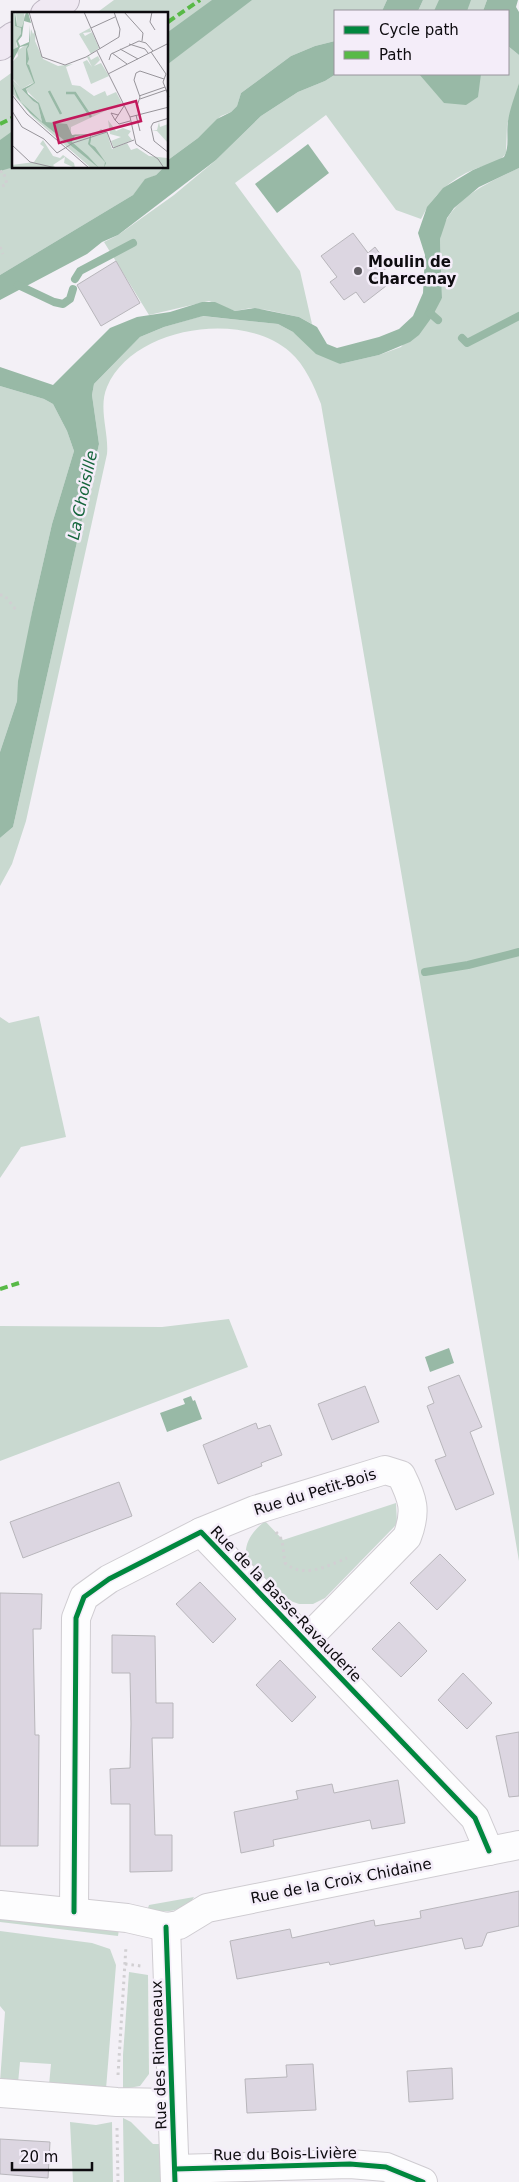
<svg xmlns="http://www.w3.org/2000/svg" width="519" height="2182" font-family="'DejaVu Sans',sans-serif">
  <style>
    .green { fill: #c9d9d0 }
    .water { fill: #98b9a6 }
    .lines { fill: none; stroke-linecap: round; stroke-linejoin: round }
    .stream { stroke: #98b9a6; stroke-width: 8 }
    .building { fill: #dcd6e1; stroke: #b8b6bb }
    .minor-casing { stroke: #cfccd1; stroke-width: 30 }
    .highway-casing { stroke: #bcb5c1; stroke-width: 30 }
    .path { stroke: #d1cfd2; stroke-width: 3; stroke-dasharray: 2.5 4; stroke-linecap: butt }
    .minor { stroke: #fdfdfe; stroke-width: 28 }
    .highway { stroke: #f0e9f3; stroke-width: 28 }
    .quiet { stroke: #58b947; stroke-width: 4; stroke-dasharray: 8 4; stroke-linecap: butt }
    .cycleway-casing { stroke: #f4edf9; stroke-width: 8 }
    .cycleway { stroke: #00873e; stroke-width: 5 }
    .poi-dot { fill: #5e5b60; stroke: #f4edf9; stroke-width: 2 }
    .labels { text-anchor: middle; stroke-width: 5; stroke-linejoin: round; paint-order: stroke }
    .poi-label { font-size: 15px; font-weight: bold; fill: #0d0b0f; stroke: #f4edf9; text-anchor: start }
    .street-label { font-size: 15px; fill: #0d0b0f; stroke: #f4edf9 }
    .water-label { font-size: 16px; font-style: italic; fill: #16663d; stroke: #f4edf9 }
    .inset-river { fill: none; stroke: #98b9a6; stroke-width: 2.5 }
    .inset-road { fill: none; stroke: #97949a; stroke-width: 1 }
    .view { fill: #c2185b; fill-opacity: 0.15; stroke: #c2185b; stroke-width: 2.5 }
    .inset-edge { fill: none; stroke: #0d0b0f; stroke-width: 2.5 }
  </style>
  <rect width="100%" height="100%" fill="#f3f0f6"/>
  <!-- green -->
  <g class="green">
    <path d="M 114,0 L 387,0 L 382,11 L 335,11 L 335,41 L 315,46 L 291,56 L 241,93 L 237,106 L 231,112 L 221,116 L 198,138 L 168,160 L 168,14 L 95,14 Z"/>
    <path d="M 423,0 L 487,0 L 483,11 L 418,11 Z"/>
    <path d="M 508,46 L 519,55 L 519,83 L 507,125 L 506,153 C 500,163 485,165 475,169 C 450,179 433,195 421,219 L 396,210 L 326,115 L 235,183 L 300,271 L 312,324 L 299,317 L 267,310 L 251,308 L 235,311 L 209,301 L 149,315 L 104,242 L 118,235 L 174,195 L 216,160 L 261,116 L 298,92 L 325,81 L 336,74 L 508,74 Z"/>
    <path d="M 14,71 L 14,168 L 163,168 L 156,175 L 145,180 L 133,195 L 0,275 L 0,81 Z"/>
    <path d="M 519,168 L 519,1561 L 321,404 C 314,386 305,365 290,352 C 243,310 133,326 107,387 C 98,408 109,432 107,454 L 26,821 L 12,864 L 0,886 L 0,838 L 13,827 L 99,444 L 92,395 L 94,384 L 140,337 L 164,327 L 202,316 L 278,324 L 293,332 L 340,364 L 379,355 L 401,347 L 442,298 L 440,239 C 446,200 488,183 519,168 Z"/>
    <path d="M 0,386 L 44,399 L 53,404 L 67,431 L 74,451 L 52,524 L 33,607 L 17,701 L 0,752 Z"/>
    <path d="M 39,1016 L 66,1137 L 21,1147 L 0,1178 L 0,1017 L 9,1023 Z"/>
    <path d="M 229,1319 L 248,1367 L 0,1461 L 0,1326 L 162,1327 Z"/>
    <path d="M 396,1503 L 397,1523 L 394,1527 L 325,1598 L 313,1604 L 299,1604 L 285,1599 L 246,1558 C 244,1542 253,1531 265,1521 L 283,1540 Z"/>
    <path d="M 194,1897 C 188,1911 160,1915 148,1908 L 149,1905 Z"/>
    <path d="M 0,1915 L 119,1929 L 118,1936 L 0,1922 Z"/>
    <path d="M 0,1931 L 92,1943 L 110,1949 L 116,1965 L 106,2089 L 49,2085 L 51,2064 L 20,2062 L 18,2083 L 0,2082 L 5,2012 L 0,2006 Z"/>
    <path d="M 129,1972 L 148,1975 L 149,2074 L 140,2086 L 123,2089 L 123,2055 Z"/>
    <path d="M 123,2118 L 131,2122 L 153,2144 L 160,2144 L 161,2182 L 124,2182 Z"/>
    <path d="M 70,2122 L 96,2125 L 112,2122 L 113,2182 L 73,2182 Z"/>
  </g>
  <!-- water -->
  <g class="water">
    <path d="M 212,0 L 252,0 L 168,64 L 168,32 Z"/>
    <path d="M 387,0 L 423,0 L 418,11 L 382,11 Z"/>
    <path d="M 439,0 L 471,0 L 467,11 L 434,11 Z"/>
    <path d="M 487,0 L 518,0 L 516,7 L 519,12 L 519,55 L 508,46 L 508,11 L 483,11 Z"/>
    <path d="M 335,41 L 336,74 L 325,81 L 298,92 L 261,116 L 216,160 L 118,235 L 102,242 L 87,254 L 0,300 L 0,275 L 133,195 L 145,179 L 156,175 L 163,168 L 168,168 L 168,160 L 198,138 L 217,119 L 231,112 L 237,106 L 241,93 L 291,56 L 315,46 Z"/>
    <path d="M 419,74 L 481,74 L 478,97 L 466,105 L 444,103 Z"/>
    <path d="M 519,83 L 519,168 L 479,187 L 454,208 L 447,218 L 440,239 L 442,298 L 432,317 L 419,335 L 410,342 L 379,355 L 340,364 L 316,354 L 293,332 L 278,324 L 203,316 L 164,327 L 140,337 L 94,384 L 92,395 L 99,444 L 13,827 L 0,838 L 0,752 L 17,701 L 18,681 L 33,607 L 52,524 L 74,451 L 67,431 L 53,404 L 44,399 L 0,386 L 0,367 L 53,385 L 110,328 L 137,317 L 170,312 L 202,302 L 215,302 L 235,311 L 255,308 L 299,317 L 317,327 L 327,344 L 337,348 L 379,337 L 399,329 L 413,316 L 423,293 L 425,255 L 418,233 L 427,207 L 443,188 L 473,170 L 504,157 C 510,147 506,133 508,121 C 510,108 515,96 519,83 Z"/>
    <path d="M 14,130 L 14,167 L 0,171 L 0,140 Z"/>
    <path d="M 308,144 L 329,173 L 277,213 L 255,184 Z"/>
    <path d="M 449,1348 L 454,1363 L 430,1372 L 425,1357 Z"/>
    <path d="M 191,1396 L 193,1401 L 195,1400 L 202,1419 L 167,1432 L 160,1413 L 185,1404 L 183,1399 Z"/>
  </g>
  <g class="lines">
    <!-- stream -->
    <g class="stream">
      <path d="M 75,279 L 80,271 L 133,243"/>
      <path d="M 18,285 L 54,302 L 63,304 L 70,299 L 73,289"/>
      <path d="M 430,313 L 438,320"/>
      <path d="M 462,338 L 467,343 L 519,316"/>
      <path d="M 425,972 L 468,965 L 519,952"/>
    </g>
  </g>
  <!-- building -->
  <g class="building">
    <path d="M 353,233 L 368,253 L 375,247 L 389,266 L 378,275 L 386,286 L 364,303 L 356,292 L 344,300 L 330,282 L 337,277 L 321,256 Z"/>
    <path d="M 116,261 L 140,303 L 101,326 L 77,285 Z"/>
    <path d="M 459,1375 L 482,1427 L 470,1432 L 494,1494 L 456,1510 L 435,1460 L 446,1456 L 427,1406 L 434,1403 L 428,1387 Z"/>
    <path d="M 365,1386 L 379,1422 L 332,1440 L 318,1404 Z"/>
    <path d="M 256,1423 L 258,1429 L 270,1425 L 282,1455 L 261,1463 L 262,1466 L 218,1484 L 203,1445 Z"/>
    <path d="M 119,1482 L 132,1516 L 23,1558 L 10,1522 Z"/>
    <path d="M 440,1554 L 466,1580 L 437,1610 L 410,1583 Z"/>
    <path d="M 200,1582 L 236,1619 L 213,1643 L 176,1604 Z"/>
    <path d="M 0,1593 L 42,1594 L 41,1629 L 33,1629 L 35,1735 L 39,1735 L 38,1846 L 0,1846 Z"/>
    <path d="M 399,1622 L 427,1651 L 401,1677 L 372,1649 Z"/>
    <path d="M 112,1635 L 155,1636 L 156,1703 L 173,1703 L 173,1738 L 152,1738 L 155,1835 L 172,1835 L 172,1871 L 130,1872 L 130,1804 L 111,1804 L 110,1769 L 130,1768 L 131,1724 L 130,1673 L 112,1673 Z"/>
    <path d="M 280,1660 L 316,1697 L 292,1722 L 256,1685 Z"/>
    <path d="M 463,1673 L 492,1703 L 467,1729 L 438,1700 Z"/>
    <path d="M 519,1732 L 519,1796 L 509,1797 L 496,1736 Z"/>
    <path d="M 398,1780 L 405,1823 L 372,1829 L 370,1820 L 273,1840 L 274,1846 L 241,1853 L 234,1812 L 298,1799 L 296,1791 L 332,1784 L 334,1793 Z"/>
    <path d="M 519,1891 L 519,1926 L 487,1933 L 482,1946 L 465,1949 L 462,1938 L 330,1965 L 329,1962 L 237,1979 L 230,1941 L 290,1929 L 292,1938 L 374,1920 L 375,1926 L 421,1918 L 420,1911 Z"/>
    <path d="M 313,2064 L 316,2110 L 247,2113 L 245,2079 L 287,2077 L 286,2065 Z"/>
    <path d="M 452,2068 L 453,2099 L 409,2102 L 407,2071 Z"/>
    <path d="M 0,2139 L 50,2142 L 48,2178 L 0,2174 Z"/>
  </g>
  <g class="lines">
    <defs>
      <g id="minor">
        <path d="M 201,1532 L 255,1510 L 385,1470 L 401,1475 C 413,1499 417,1511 407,1537 L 306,1640"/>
        <path d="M 0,1905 L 127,1918 L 166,1927 L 179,1925 L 207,1908 L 519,1845"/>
        <path d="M 74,1912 L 76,1618 L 84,1597 L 109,1579 L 201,1532 L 475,1818 L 489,1851"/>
        <path d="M 166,1927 L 175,2182"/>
        <path d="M 0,2093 L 117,2102 L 172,2103"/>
        <path d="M 175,2169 L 350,2164 L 386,2167 L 423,2182"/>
      </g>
      <g id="highway">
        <path d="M 45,14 L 65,0"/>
        <path d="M 0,46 L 14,36"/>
      </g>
    </defs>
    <!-- minor casing -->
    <use href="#minor" class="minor-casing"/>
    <!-- highway casing -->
    <use href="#highway" class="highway-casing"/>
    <!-- path -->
    <g class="path">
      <path d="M 0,172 L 3,171 L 7,184 L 0,187"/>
      <path d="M 0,247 L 3,254"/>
      <path d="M 0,595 L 4,595 L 17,611"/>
      <path d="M 276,1532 L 282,1540 L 285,1563 C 304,1579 327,1566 347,1558"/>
      <path d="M 125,1964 L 141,1966"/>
      <path d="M 118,2075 L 126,1946"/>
      <path d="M 117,2128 L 118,2182"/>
    </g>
    <!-- minor -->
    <use href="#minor" class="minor"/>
    <!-- highway -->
    <use href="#highway" class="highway"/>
    <!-- quiet -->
    <g class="quiet">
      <path d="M 168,22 L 200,0"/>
      <path d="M 0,124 L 14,117"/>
      <path d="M 0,1289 L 19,1283"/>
    </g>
    <defs>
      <g id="cycleway">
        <path d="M 74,1912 L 76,1618 L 84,1597 L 109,1579 L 201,1532 L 475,1818 L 489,1851"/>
        <path d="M 166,1927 L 175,2182"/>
        <path d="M 175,2169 L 350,2164 L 386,2167 L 423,2182"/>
      </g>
    </defs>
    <!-- cycleway casing -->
    <use href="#cycleway" class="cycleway-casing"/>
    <!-- cycleway -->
    <use href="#cycleway" class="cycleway"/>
  </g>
  <!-- markers -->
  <circle class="poi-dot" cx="358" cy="271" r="5"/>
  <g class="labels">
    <!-- poi labels -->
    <g class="poi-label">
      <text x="368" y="267">Moulin de<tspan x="368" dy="17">Charcenay</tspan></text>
    </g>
    <!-- street labels -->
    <g class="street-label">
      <text transform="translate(315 1492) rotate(-17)" y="5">Rue du Petit-Bois</text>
      <text transform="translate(286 1604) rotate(46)" y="5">Rue de la Basse-Ravauderie</text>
      <text transform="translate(341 1881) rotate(-11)" y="5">Rue de la Croix Chidaine</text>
      <text transform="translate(159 2055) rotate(-92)" y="5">Rue des Rimoneaux</text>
      <text transform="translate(285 2154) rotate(-1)" y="5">Rue du Bois-Livière</text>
    </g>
    <!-- water labels -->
    <g class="water-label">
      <text transform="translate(82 495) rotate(-78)" y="6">La Choisille</text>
    </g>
  </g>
  <!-- overview -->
  <g transform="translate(12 12)">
    <rect width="156" height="156" fill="#f3f0f6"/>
    <path d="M 0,0 L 3,0 L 3,13 L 9,16 L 9,25 L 4,29 L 5,39 L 15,32 L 17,34 L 19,17 L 21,22 L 24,18 L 23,29 L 31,47 L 46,54 L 61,52 L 54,55 L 60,73 L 68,74 L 82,84 L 93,79 L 95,84 L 104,80 L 110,91 L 59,115 L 59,122 L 61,123 L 63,122 L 83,122 L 89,117 L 95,121 L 100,137 L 115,131 L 119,138 L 125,136 L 137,144 L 155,146 L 156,156 L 79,156 L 22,106 L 0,81 L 0,67 L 21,89 L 26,92 L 30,110 L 60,130 L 63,124 L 80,125 L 78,122 L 61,123 L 58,122 L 55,124 L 39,114 L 48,109 L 39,112 L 32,109 L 26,90 L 14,78 L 20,71 L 10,77 L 0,66 L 0,50 L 6,44 L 5,39 L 0,48 ZM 4,0 L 15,0 L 12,2 L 13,6 L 15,1 L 18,9 L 12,7 L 10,15 L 5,14 ZM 78,16 L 79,20 L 71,21 L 73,24 L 80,20 L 87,36 L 79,42 L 67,22 ZM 77,44 L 79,48 L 86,44 L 88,48 L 82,54 L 89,51 L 97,64 L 79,72 L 71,50 L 75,48 L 80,55 L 75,45 ZM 96,108 L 104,119 L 111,116 L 119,119 L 116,123 L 120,128 L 102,136 L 99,129 L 109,125 L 98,122 ZM 147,110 L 148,115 L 156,112 L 156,131 L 145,119 L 140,119 L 145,118 ZM 31,128 L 41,144 L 48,146 L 51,143 L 62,151 L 63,156 L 52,151 L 53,145 L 41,153 L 44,156 L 0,156 L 0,153 L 22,150 L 32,135 L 28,132 Z" fill="#c9d9d0"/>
    <path d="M 3,0 L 5,14 L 10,15 L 14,0 L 16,0 L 19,11 L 12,9 L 10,24 L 6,29 L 8,34 L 17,30 L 18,13 L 18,28 L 17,34 L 15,37 L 17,47 L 15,52 L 17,53 L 23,71 L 14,77 L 16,82 L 27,91 L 34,110 L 55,112 L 60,123 L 79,122 L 79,128 L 78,132 L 83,135 L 94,151 L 92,156 L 93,150 L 76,132 L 78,123 L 63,124 L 60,130 L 76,144 L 87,156 L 18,101 L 5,85 L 0,70 L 9,90 L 30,110 L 26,92 L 21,89 L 0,67 L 10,77 L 22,71 L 14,52 L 14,37 L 16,33 L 8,35 L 0,50 L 0,38 L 6,35 L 4,29 L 9,22 L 9,16 L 3,14 Z" fill="#98b9a6"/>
    <path class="inset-river" d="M 37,79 L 49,102M 54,81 L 63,81 L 79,105"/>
    <path class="inset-road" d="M 17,0 L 30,45 L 53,53 L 74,45 L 107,25 L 108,17 L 102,0M 72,0 L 88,37M 112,0 L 131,21 L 130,29M 140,0 L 138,10 L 143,18M 79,16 L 103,5M 117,32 L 133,37 L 136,41M 108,37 L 126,47M 85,39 L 118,105 L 124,132 L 146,147 L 152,156M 139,40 L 154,62 L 151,70 L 157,85M 100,41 L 115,52M 97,48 L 99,42 L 127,29 L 134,31 L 141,39M 96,62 L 157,31M 0,83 L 15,102 L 77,156M 127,84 L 153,75M 128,87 L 154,78M 112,94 L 103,108 L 107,112 L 118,109M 0,99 L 10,115 L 32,127 L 45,141 L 61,131 L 95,120 L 101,136 L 122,128M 127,102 L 125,94 L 128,85 L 122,68 L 124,61 L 128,59 L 152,67M 124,103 L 128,119M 118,105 L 157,95M 157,106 L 141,111 L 139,115 L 142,129 L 157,141M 103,108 L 99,101 L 106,103M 0,133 L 18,150 L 44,156"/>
    <path class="view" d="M 124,89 L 129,109 L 47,131 L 42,111 Z"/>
    <rect width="156" height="156" class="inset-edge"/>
  </g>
  <!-- legend -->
  <rect x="334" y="10" width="175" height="65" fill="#f4edf9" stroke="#98939b"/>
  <rect x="344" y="26" width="25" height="8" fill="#00873e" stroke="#98939b"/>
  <text x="379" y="35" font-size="15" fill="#0d0b0f">Cycle path</text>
  <rect x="344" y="51" width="25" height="8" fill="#58b947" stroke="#98939b"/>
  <text x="379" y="60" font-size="15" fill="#0d0b0f">Path</text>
  <!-- scale -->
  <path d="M12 2162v8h80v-8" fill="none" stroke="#0d0b0f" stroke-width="2.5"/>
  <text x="20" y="2162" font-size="15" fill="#0d0b0f" stroke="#f4edf9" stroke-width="4" paint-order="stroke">20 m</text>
</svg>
